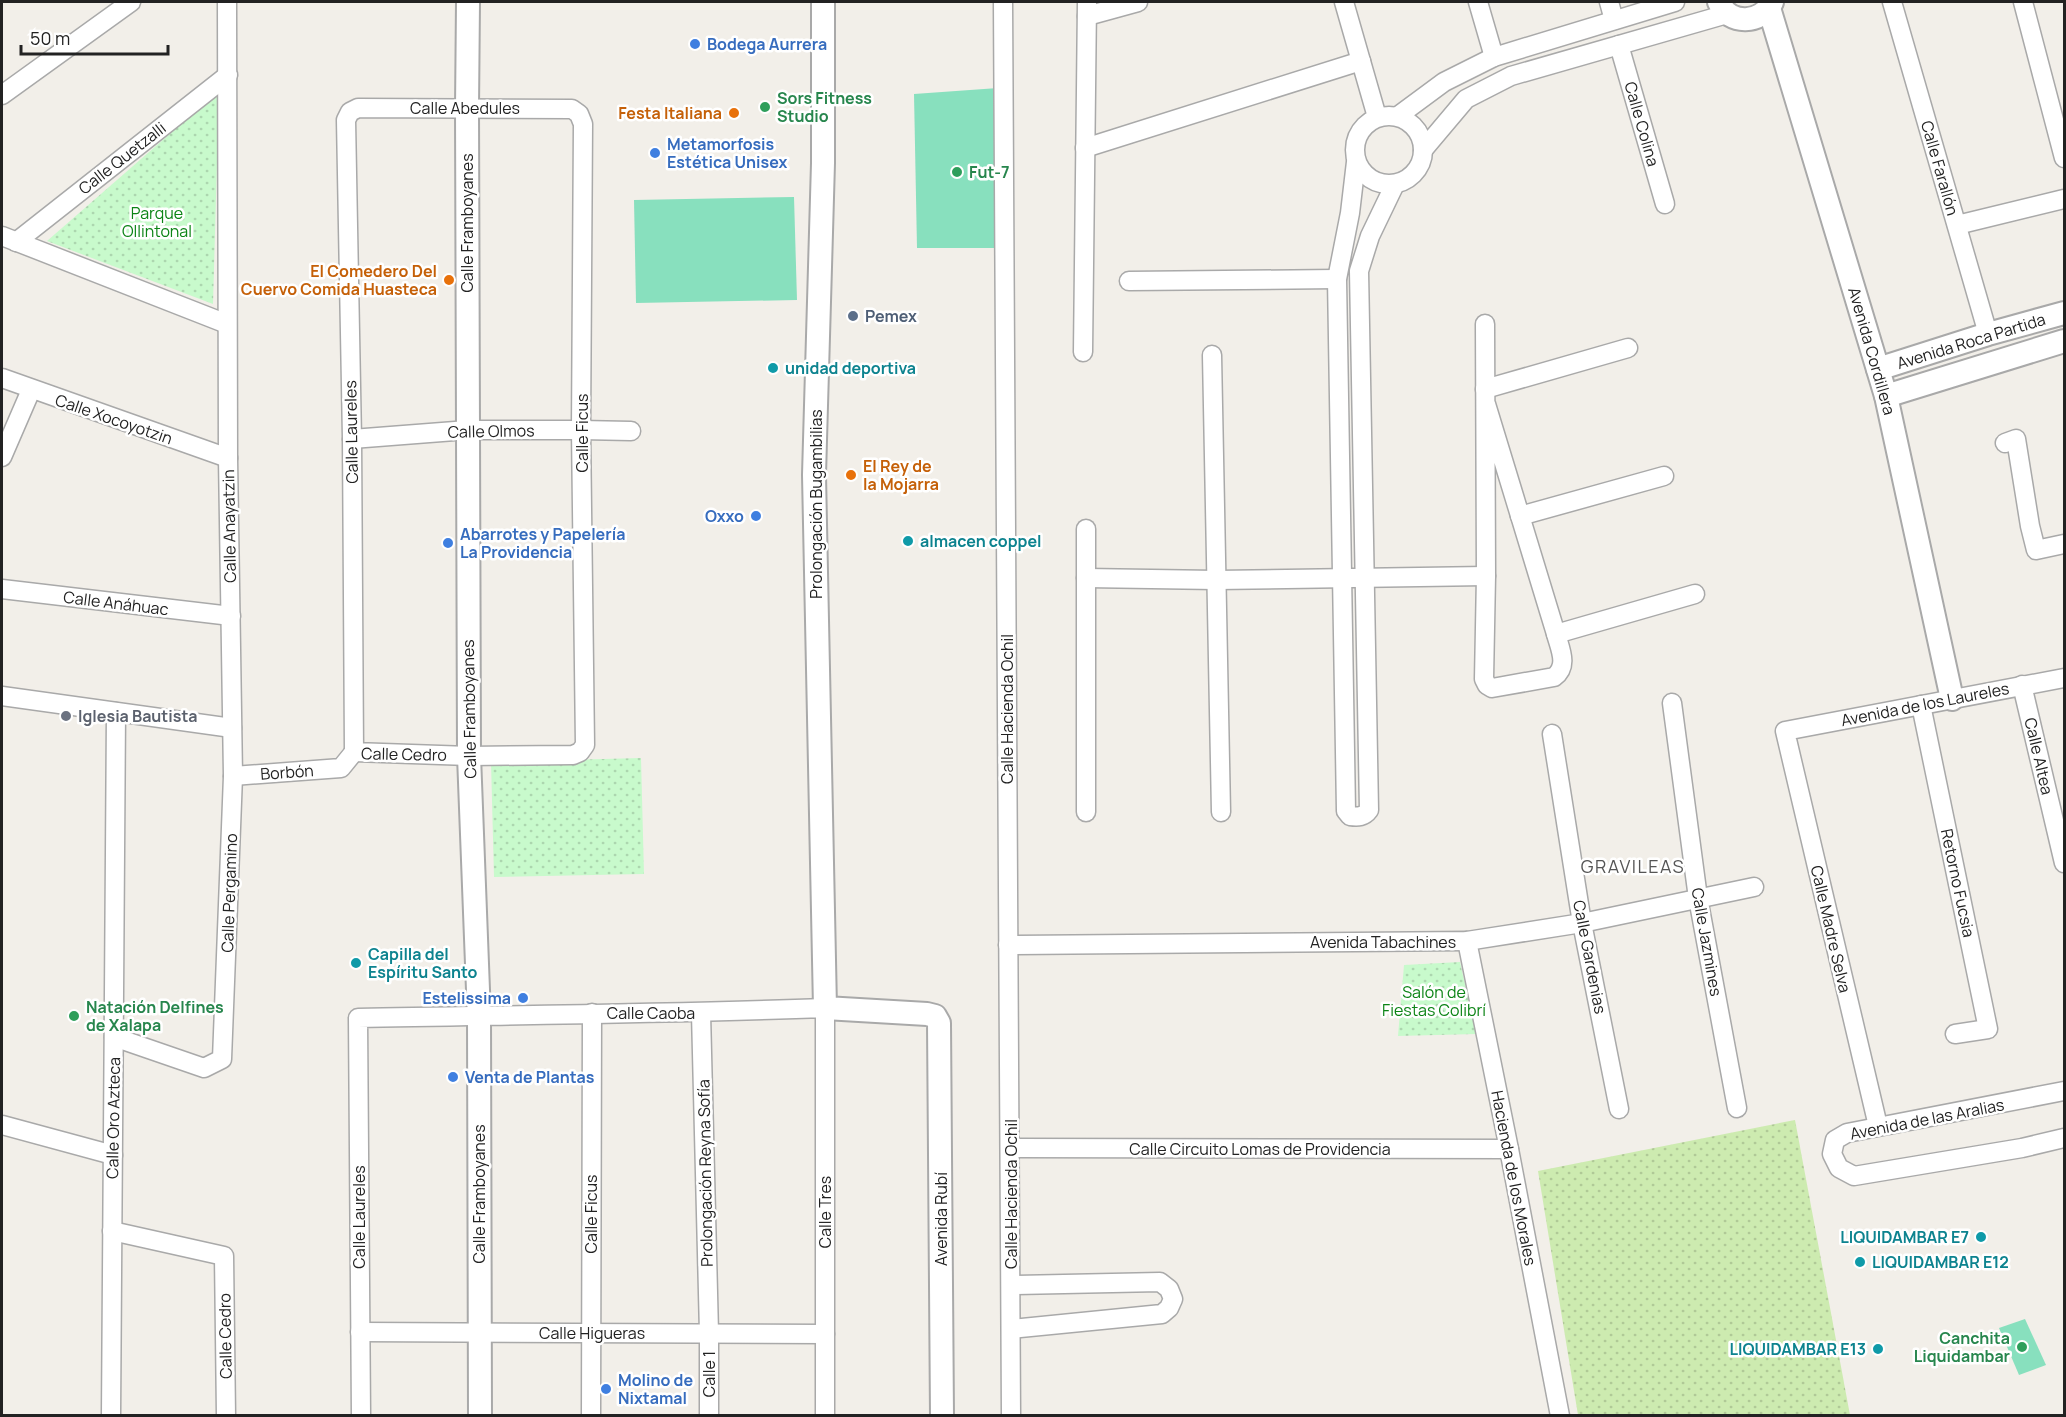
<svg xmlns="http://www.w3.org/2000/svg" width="2066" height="1417" font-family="Manrope,sans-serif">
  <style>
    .grass { fill: url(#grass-dots) }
    .park { fill: url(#park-dots) }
    .pitch { fill: #88e0be }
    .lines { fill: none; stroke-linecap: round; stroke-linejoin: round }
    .minor-casing { stroke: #a9a9a9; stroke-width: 21 }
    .tertiary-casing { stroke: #a9a9a9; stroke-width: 26 }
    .minor { stroke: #fff; stroke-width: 18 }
    .tertiary { stroke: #fff; stroke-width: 22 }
    .shop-dot { fill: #3f7fe0; stroke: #fff; stroke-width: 2 }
    .leisure-dot { fill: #2e9e5b; stroke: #fff; stroke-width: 2 }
    .food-dot { fill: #e8710a; stroke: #fff; stroke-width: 2 }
    .service-dot { fill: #5c6f8a; stroke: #fff; stroke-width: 2 }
    .culture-dot { fill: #0f9aa8; stroke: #fff; stroke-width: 2 }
    .worship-dot { fill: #6b7280; stroke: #fff; stroke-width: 2 }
    .labels { text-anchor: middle; stroke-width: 5; stroke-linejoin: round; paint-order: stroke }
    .shop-label { font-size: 16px; font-weight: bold; fill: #366cbe; stroke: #fff; text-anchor: start }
    .leisure-label { font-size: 16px; font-weight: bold; fill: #27864d; stroke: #fff; text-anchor: start }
    .street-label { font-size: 16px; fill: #222; stroke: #fff }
    .food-label { font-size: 16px; font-weight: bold; fill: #c56008; stroke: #fff; text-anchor: end }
    .park-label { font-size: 16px; fill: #0c8416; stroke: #fff }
    .service-label { font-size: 16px; font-weight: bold; fill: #4e5e75; stroke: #fff; text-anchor: start }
    .culture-label { font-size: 16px; font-weight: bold; fill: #0d838f; stroke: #fff; text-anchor: start }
    .worship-label { font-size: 16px; font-weight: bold; fill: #5b616d; stroke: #fff; text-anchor: start }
    .neighbourhood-label { font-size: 18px; letter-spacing: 1.5px; fill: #555; stroke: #fff }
  </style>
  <defs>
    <pattern id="grass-dots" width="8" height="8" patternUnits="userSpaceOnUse" patternTransform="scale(1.5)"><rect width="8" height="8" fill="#cdebb0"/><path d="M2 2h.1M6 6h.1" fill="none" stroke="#b0c997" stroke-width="1.8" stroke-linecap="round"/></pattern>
    <pattern id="park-dots" width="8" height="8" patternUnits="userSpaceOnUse" patternTransform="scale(1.5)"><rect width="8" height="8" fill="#c8facc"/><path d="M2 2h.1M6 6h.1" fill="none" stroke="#acd6af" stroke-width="1.8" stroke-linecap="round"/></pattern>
  </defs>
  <rect width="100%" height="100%" fill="#f2efe9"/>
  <!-- grass -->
  <path class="grass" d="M 1795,1120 L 1850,1415 L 1578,1415 L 1538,1171 Z"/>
  <!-- park -->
  <g class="park">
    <path d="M 219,91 L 213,304 L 47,241 Z"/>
    <path d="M 641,758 L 644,874 L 494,877 L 491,762 Z"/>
    <path d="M 1460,962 L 1476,1034 L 1398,1036 L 1404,965 Z"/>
  </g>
  <!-- pitch -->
  <g class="pitch">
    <path d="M 998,88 L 997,248 L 917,248 L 914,94 Z"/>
    <path d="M 794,197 L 797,300 L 636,303 L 634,200 Z"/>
    <path d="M 2025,1319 L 2046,1365 L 2019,1375 L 1999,1328 Z"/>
  </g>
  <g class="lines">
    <defs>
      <g id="minor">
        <path d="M 1003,2 L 1011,1416"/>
        <path d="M 1344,2 L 1377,117"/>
        <path d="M 1478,2 L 1494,57"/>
        <path d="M 1609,2 L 1614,20"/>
        <path d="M 1892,2 L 1988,334"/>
        <path d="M 2023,2 L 2064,158"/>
        <path d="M 1087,16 L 1138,2"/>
        <path d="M 1619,45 L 1665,204"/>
        <path d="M 2,95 L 131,2"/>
        <path d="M 358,108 L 572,109 L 579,114 L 583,124 L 581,430 L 585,745 L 580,752 L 573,755 L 469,756 L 354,752 L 352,439 L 346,120 L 350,112 Z"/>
        <circle cx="1389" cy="150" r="34"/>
        <path d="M 1398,116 L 1444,82 L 1494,57 L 1675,2"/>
        <path d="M 1085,148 L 1361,61"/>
        <path d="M 1423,150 L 1466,99 L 1511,76 L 1727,14"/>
        <path d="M 1356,162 L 1350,213 L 1337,279 L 1346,811 L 1350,816 C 1358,817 1364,817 1369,810 L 1359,271 L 1370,236 L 1395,184"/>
        <path d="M 1957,225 L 2064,199"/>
        <path d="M 2,236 L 227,324"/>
        <path d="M 16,242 L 228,75"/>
        <path d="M 1129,281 L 1337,279"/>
        <path d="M 1485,324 L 1486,576 L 1484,679 L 1487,685 L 1492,688 L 1554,677 C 1569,666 1560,649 1556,634 L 1486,404"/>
        <path d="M 1083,352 L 1087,2"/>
        <path d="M 1212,355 L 1221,812"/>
        <path d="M 2,378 L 228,458"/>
        <path d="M 1485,389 L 1628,348"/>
        <path d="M 352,439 L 468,430 L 581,430 L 631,431"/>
        <path d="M 2005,443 L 2016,439 L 2030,526 L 2036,550 L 2064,544"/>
        <path d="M 2,457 L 31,390"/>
        <path d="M 1520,516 L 1664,476"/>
        <path d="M 1086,529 L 1086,812"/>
        <path d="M 1086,578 L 1216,580 L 1486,576"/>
        <path d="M 2,589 L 231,616"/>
        <path d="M 1556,634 L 1695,594"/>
        <path d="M 2022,685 L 2064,863"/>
        <path d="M 2,696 L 232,728"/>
        <path d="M 1672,703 L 1698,898 L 1737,1108"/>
        <path d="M 1921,705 L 1988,1029 L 1955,1034"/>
        <path d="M 1552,734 L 1582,923 L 1619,1109"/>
        <path d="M 233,776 L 341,768 L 354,752"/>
        <path d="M 1467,941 L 1509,1149 L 1560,1416"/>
        <path d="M 1008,945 L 1467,941 L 1582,923 L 1754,887"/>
        <path d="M 701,1013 L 709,1333 L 709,1416"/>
        <path d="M 114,1037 L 204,1068 L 222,1059 L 233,776 L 228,458 L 227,2"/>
        <path d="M 2064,1091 L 1847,1133 L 1835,1140 L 1832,1154 L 1839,1168 L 1854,1176 L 2022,1148 L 2064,1138"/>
        <path d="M 2,1125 L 113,1155"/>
        <path d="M 1878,1126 L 1785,731 L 2064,678"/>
        <path d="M 1011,1148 L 1509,1149"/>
        <path d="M 112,1231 L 224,1256 L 226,1416"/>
        <path d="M 1011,1329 L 1162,1314 L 1169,1308 L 1173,1299 L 1169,1289 L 1160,1282 L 1011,1285"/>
        <path d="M 360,1332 L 825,1334"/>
        <path d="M 111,1416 L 116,712"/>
        <path d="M 361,1416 L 358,1018 C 514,1015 669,1014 825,1008 L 825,1416"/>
        <path d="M 591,1416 L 592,1013"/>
      </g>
      <g id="tertiary">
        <path d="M 468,2 L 467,108 L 469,756 L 479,1016 L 480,1416"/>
        <path d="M 823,2 L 823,163 L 814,475 L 825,1008 L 927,1014 L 935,1016 L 939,1023 L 942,1416"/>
        <path d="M 1719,2 C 1729,26 1762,24 1772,2"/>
        <path d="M 1769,8 L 1886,396 L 1952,699"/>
        <path d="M 1878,369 L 1988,334 L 2064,313"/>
        <path d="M 1886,396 L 2064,341"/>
      </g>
    </defs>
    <!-- minor casing -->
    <use href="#minor" class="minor-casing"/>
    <!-- tertiary casing -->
    <use href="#tertiary" class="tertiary-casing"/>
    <!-- minor -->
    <use href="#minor" class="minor"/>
    <!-- tertiary -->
    <use href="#tertiary" class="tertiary"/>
  </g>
  <!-- markers -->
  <g class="shop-dot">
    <circle cx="695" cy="44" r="6"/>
    <circle cx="655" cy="153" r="6"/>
    <circle cx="756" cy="516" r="6"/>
    <circle cx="448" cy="543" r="6"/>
    <circle cx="523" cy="998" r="6"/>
    <circle cx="453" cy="1077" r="6"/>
    <circle cx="606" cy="1389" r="6"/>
  </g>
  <g class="leisure-dot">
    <circle cx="765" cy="107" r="6"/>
    <circle cx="957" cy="172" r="6"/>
    <circle cx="74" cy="1016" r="6"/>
    <circle cx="2022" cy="1347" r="6"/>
  </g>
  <g class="food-dot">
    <circle cx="734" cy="113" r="6"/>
    <circle cx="449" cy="280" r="6"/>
    <circle cx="851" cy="475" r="6"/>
  </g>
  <circle class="service-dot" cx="853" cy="316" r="6"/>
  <g class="culture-dot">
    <circle cx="773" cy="368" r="6"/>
    <circle cx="908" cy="541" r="6"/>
    <circle cx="356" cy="963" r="6"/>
    <circle cx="1981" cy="1237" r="6"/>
    <circle cx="1860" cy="1262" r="6"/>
    <circle cx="1878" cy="1349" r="6"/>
  </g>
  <circle class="worship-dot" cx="66" cy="716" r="6"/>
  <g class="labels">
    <!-- shop labels -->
    <g class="shop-label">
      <text x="707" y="50">Bodega Aurrera</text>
      <text x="667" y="150">Metamorfosis<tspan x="667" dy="18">Estética Unisex</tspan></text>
      <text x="744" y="522" text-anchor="end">Oxxo</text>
      <text x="460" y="540">Abarrotes y Papelería<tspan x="460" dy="18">La Providencia</tspan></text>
      <text x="511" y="1004" text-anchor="end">Estelissima</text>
      <text x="465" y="1083">Venta de Plantas</text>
      <text x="618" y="1386">Molino de<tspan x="618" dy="18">Nixtamal</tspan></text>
    </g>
    <!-- leisure labels -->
    <g class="leisure-label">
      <text x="777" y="104">Sors Fitness<tspan x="777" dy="18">Studio</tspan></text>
      <text x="969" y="178">Fut-7</text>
      <text x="86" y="1013">Natación Delfines<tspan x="86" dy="18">de Xalapa</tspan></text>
      <text x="2010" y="1344" text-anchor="end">Canchita<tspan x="2010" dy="18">Liquidambar</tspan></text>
    </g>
    <!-- street labels -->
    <g class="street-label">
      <text x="465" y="114">Calle Abedules</text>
      <text transform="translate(1642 124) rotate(74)" y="6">Calle Colina</text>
      <text transform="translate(122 158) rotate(-38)" y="6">Calle Quetzalli</text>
      <text transform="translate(1940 168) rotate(74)" y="6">Calle Farallón</text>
      <text transform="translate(467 223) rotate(-90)" y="6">Calle Framboyanes</text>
      <text transform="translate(1971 341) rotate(-17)" y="6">Avenida Roca Partida</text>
      <text transform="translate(1872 351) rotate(74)" y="6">Avenida Cordillera</text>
      <text transform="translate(114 419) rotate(19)" y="6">Calle Xocoyotzin</text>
      <text transform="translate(491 431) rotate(-1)" y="6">Calle Olmos</text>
      <text transform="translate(351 432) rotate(-91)" y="6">Calle Laureles</text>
      <text transform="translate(582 433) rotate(-90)" y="6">Calle Ficus</text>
      <text transform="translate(816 504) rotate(-90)" y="6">Prolongación Bugambilias</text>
      <text transform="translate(229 526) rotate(-91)" y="6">Calle Anayatzin</text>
      <text transform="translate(116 603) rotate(7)" y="6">Calle Anáhuac</text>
      <text transform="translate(1925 704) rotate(-11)" y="6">Avenida de los Laureles</text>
      <text transform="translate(469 709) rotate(-91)" y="6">Calle Framboyanes</text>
      <text transform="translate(1007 709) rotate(-90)" y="6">Calle Hacienda Ochil</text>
      <text transform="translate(404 754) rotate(1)" y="6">Calle Cedro</text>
      <text transform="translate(2039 756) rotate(77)" y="6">Calle Altea</text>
      <text transform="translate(287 772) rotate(-4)" y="6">Borbón</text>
      <text transform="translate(1958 883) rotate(78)" y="6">Retorno Fucsia</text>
      <text transform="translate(229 893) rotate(-88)" y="6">Calle Pergamino</text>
      <text transform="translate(1831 929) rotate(77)" y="6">Calle Madre Selva</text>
      <text x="1383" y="948">Avenida Tabachines</text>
      <text transform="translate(1707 942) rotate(80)" y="6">Calle Jazmines</text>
      <text transform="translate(1590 957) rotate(79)" y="6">Calle Gardenias</text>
      <text x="651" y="1019">Calle Caoba</text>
      <text transform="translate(113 1118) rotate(-89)" y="6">Calle Oro Azteca</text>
      <text transform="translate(1927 1119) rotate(-11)" y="6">Avenida de las Aralias</text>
      <text x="1260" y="1155">Calle Circuito Lomas de Providencia</text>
      <text transform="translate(705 1173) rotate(-91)" y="6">Prolongación Reyna Sofía</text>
      <text transform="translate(1514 1178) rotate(79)" y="6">Hacienda de los Morales</text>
      <text transform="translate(479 1194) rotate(-90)" y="6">Calle Framboyanes</text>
      <text transform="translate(1011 1194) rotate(-90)" y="6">Calle Hacienda Ochil</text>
      <text transform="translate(825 1212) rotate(-90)" y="6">Calle Tres</text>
      <text transform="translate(591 1214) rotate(-90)" y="6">Calle Ficus</text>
      <text transform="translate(359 1217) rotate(-90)" y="6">Calle Laureles</text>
      <text transform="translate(941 1219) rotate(-90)" y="6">Avenida Rubí</text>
      <text x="592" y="1339">Calle Higueras</text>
      <text transform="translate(225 1336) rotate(-91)" y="6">Calle Cedro</text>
      <text transform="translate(709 1374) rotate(-90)" y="6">Calle 1</text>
    </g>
    <!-- food labels -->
    <g class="food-label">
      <text x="722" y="119">Festa Italiana</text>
      <text x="437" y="277">El Comedero Del<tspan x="437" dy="18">Cuervo Comida Huasteca</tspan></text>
      <text x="863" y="472" text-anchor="start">El Rey de<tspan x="863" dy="18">la Mojarra</tspan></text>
    </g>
    <!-- park labels -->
    <g class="park-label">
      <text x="157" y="219">Parque<tspan x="157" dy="18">Ollintonal</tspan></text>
      <text x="1434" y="998">Salón de<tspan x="1434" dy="18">Fiestas Colibrí</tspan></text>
    </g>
    <!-- service labels -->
    <g class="service-label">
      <text x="865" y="322">Pemex</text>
    </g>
    <!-- culture labels -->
    <g class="culture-label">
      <text x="785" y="374">unidad deportiva</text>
      <text x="920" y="547">almacen coppel</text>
      <text x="368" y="960">Capilla del<tspan x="368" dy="18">Espíritu Santo</tspan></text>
      <text x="1969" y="1243" text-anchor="end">LIQUIDAMBAR E7</text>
      <text x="1872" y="1268">LIQUIDAMBAR E12</text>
      <text x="1866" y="1355" text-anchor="end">LIQUIDAMBAR E13</text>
    </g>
    <!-- worship labels -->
    <g class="worship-label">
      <text x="78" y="722">Iglesia Bautista</text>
    </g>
    <!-- neighbourhood labels -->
    <g class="neighbourhood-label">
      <text x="1633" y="873">GRAVILEAS</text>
    </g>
  </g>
  <!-- border -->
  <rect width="2066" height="1417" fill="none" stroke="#222222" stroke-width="6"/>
  <!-- scale -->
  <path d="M21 45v9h147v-9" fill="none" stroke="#222222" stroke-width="3"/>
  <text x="30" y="45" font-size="18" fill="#222222" stroke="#ffffff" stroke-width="4.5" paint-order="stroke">50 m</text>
</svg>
